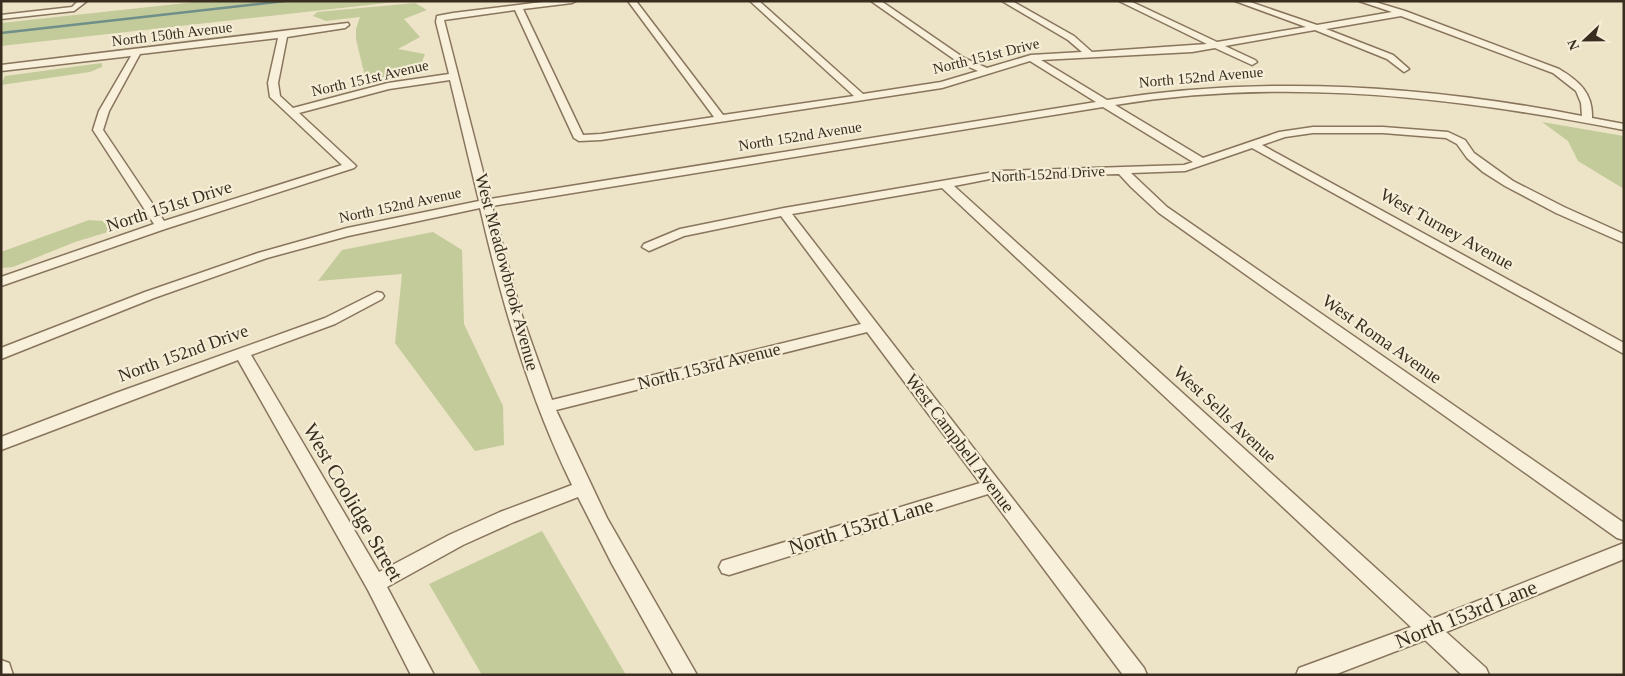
<svg xmlns="http://www.w3.org/2000/svg" width="1625" height="676" font-family="'Times New Roman',serif">
  <style>
    .green { fill: #c4cb9b }
    .lines { fill: none; stroke-linecap: round; stroke-linejoin: round }
    .stream { stroke: #6f8f88; stroke-width: 2.5 }
    .minor-casing { stroke: #88755d; stroke-width: 3 }
    .minor { fill: #f8f0da; fill-rule: evenodd }
    .labels { text-anchor: middle; stroke-width: 4.5; stroke-linejoin: round; paint-order: stroke }
    .far-street-label { font-size: 15px; fill: #392d20; stroke: #f5edd6 }
    .street-label { font-size: 18px; fill: #392d20; stroke: #f5edd6 }
    .near-street-label { font-size: 21px; fill: #392d20; stroke: #f5edd6 }
  </style>
  <rect width="100%" height="100%" fill="#ede3c7"/>
  <!-- green -->
  <g class="green">
    <path d="M 204,1 L 404,1 L 1,46 L 1,23 Z"/>
    <path d="M 415,3 L 427,10 L 404,19 L 420,37 L 398,49 L 425,54 L 419,69 L 366,81 L 356,39 L 356,29 L 360,17 L 326,21 L 313,16 L 317,12 Z"/>
    <path d="M 102,63 L 102,67 L 90,72 L 1,85 L 5,76 Z"/>
    <path d="M 1542,122 L 1624,136 L 1624,189 L 1578,161 L 1568,141 Z"/>
    <path d="M 89,220 L 115,222 L 108,232 L 75,242 L 13,267 L 1,268 L 1,252 Z"/>
    <path d="M 433,232 L 462,250 L 464,324 L 503,406 L 504,445 L 475,451 L 395,343 L 402,274 L 318,281 L 342,250 Z"/>
    <path d="M 542,531 L 626,675 L 482,675 L 429,584 Z"/>
  </g>
  <g class="lines">
    <!-- stream -->
    <path class="stream" d="M 1,33 L 285,1"/>
    <defs>
      <g id="minor">
        <path d="M 78,1 L 87,1 L 74,11 L 1,19 L 1,15 L 72,7 Z"/>
        <path d="M 550,1 L 576,1 L 572,3 L 523,9 L 583,135 L 601,134 L 714,117 L 628,1 L 636,1 L 723,115 L 854,96 L 750,1 L 759,1 L 863,94 L 941,82 L 978,71 L 958,62 L 871,1 L 881,1 L 964,58 L 987,68 L 1031,55 L 1082,52 L 1068,40 L 1002,1 L 1012,1 L 1074,36 L 1092,52 L 1207,44 L 1119,1 L 1130,1 L 1217,42 L 1306,27 L 1235,1 L 1247,1 L 1317,25 L 1392,12 L 1359,1 L 1372,1 L 1405,11 L 1559,69 C 1579,81 1593,93 1592,118 L 1624,124 L 1624,130 C 1455,97 1285,77 1115,105 L 1203,158 L 1279,132 L 1313,127 L 1383,127 L 1448,132 L 1465,140 L 1474,153 L 1513,181 L 1564,207 L 1624,234 L 1624,243 L 1556,213 L 1505,186 L 1483,172 L 1467,158 L 1457,144 L 1446,138 L 1383,133 L 1313,133 L 1285,137 L 1262,145 L 1624,343 L 1624,354 L 1252,148 L 1185,171 L 1131,173 L 1167,207 L 1624,523 L 1624,540 L 1617,538 L 1159,213 L 1131,187 L 1119,174 L 1000,177 L 954,186 L 1432,619 L 1624,543 L 1624,559 L 1446,632 L 1486,668 L 1489,675 L 1462,675 L 1425,640 L 1334,675 L 1296,675 L 1299,668 L 1411,627 L 942,188 L 792,214 L 1144,668 L 1147,675 L 1123,675 L 988,494 L 729,575 L 722,573 L 719,567 L 722,561 L 980,483 L 867,332 L 556,410 L 607,518 L 697,675 L 674,675 L 612,564 L 578,497 L 514,522 L 463,545 L 387,587 L 434,675 L 411,675 L 368,590 L 238,360 L 1,450 L 1,437 L 116,393 L 325,318 L 377,292 L 382,293 L 384,296 L 382,299 L 335,324 L 251,355 L 379,572 L 449,535 L 500,512 L 572,485 C 529,397 502,303 480,208 L 348,236 L 267,258 L 154,298 L 1,359 L 1,348 L 145,292 L 258,253 L 347,228 L 479,201 L 450,80 L 389,89 L 299,113 L 354,164 L 356,166 L 354,168 L 165,229 L 1,286 L 1,277 L 154,224 L 93,130 L 99,111 L 131,56 L 1,71 L 1,65 L 348,23 L 349,25 L 345,28 L 287,37 L 278,83 L 280,96 L 293,108 L 388,83 L 449,74 L 436,22 L 437,16 L 453,13 ZM 515,10 L 574,138 L 579,141 L 601,140 L 942,88 L 1030,61 L 1096,102 L 490,199 L 444,20 ZM 1401,16 L 1553,73 L 1576,91 L 1581,103 L 1582,116 C 1425,85 1265,75 1107,100 L 1041,60 L 1192,52 L 1215,48 L 1252,65 L 1257,62 L 1255,60 L 1225,46 L 1315,30 L 1387,59 L 1404,72 L 1409,69 L 1393,55 L 1326,29 ZM 278,38 L 268,83 L 270,97 L 342,165 L 164,221 L 103,130 L 109,111 L 140,54 ZM 1103,107 L 1193,162 L 1184,165 L 1000,171 L 784,208 L 680,229 L 644,244 L 642,247 L 649,251 L 684,236 L 781,216 L 861,324 L 552,400 L 521,313 L 492,206 Z"/>
        <path d="M 1,660 L 9,663 L 13,675 L 1,675 Z"/>
      </g>
    </defs>
    <!-- minor casing -->
    <use href="#minor" class="minor-casing"/>
    <!-- minor -->
    <use href="#minor" class="minor"/>
  </g>
  <g class="labels">
    <!-- far-street labels -->
    <g class="far-street-label">
      <text transform="translate(172 34) rotate(-7)" y="5">North 150th Avenue</text>
      <text transform="translate(986 56) rotate(-14)" y="5">North 151st Drive</text>
      <text transform="translate(1201 77) rotate(-5)" y="5">North 152nd Avenue</text>
      <text transform="translate(370 78) rotate(-13)" y="5">North 151st Avenue</text>
      <text transform="translate(800 136) rotate(-9)" y="5">North 152nd Avenue</text>
      <text transform="translate(1048 174) rotate(-3)" y="5">North 152nd Drive</text>
      <text transform="translate(400 205) rotate(-12)" y="5">North 152nd Avenue</text>
    </g>
    <!-- street labels -->
    <g class="street-label">
      <text transform="translate(169 206) rotate(-18)" y="6">North 151st Drive</text>
      <text transform="translate(1447 229) rotate(29)" y="6">West Turney Avenue</text>
      <text transform="translate(507 272) rotate(75)" y="6">West Meadowbrook Avenue</text>
      <text transform="translate(1382 339) rotate(35)" y="6">West Roma Avenue</text>
      <text transform="translate(183 353) rotate(-20)" y="6">North 152nd Drive</text>
      <text transform="translate(709 366) rotate(-14)" y="6">North 153rd Avenue</text>
      <text transform="translate(1225 414) rotate(43)" y="6">West Sells Avenue</text>
      <text transform="translate(960 443) rotate(53)" y="6">West Campbell Avenue</text>
    </g>
    <!-- near-street labels -->
    <g class="near-street-label">
      <text transform="translate(353 502) rotate(60)" y="7">West Coolidge Street</text>
      <text transform="translate(861 526) rotate(-17)" y="7">North 153rd Lane</text>
      <text transform="translate(1466 614) rotate(-22)" y="7">North 153rd Lane</text>
    </g>
  </g>
  <!-- border -->
  <rect width="1625" height="676" fill="none" stroke="#392d20" stroke-width="5"/>
  <!-- north arrow -->
  <g transform="translate(1585 40) rotate(248)" stroke="#f5edd6" stroke-width="4" paint-order="stroke">
  <path d="M0-4L9 19L0 12L-9 19Z" fill="#392d20"/>
  <text y="-8" font-size="14" font-weight="bold" text-anchor="middle" fill="#392d20">N</text>
  </g>
</svg>
